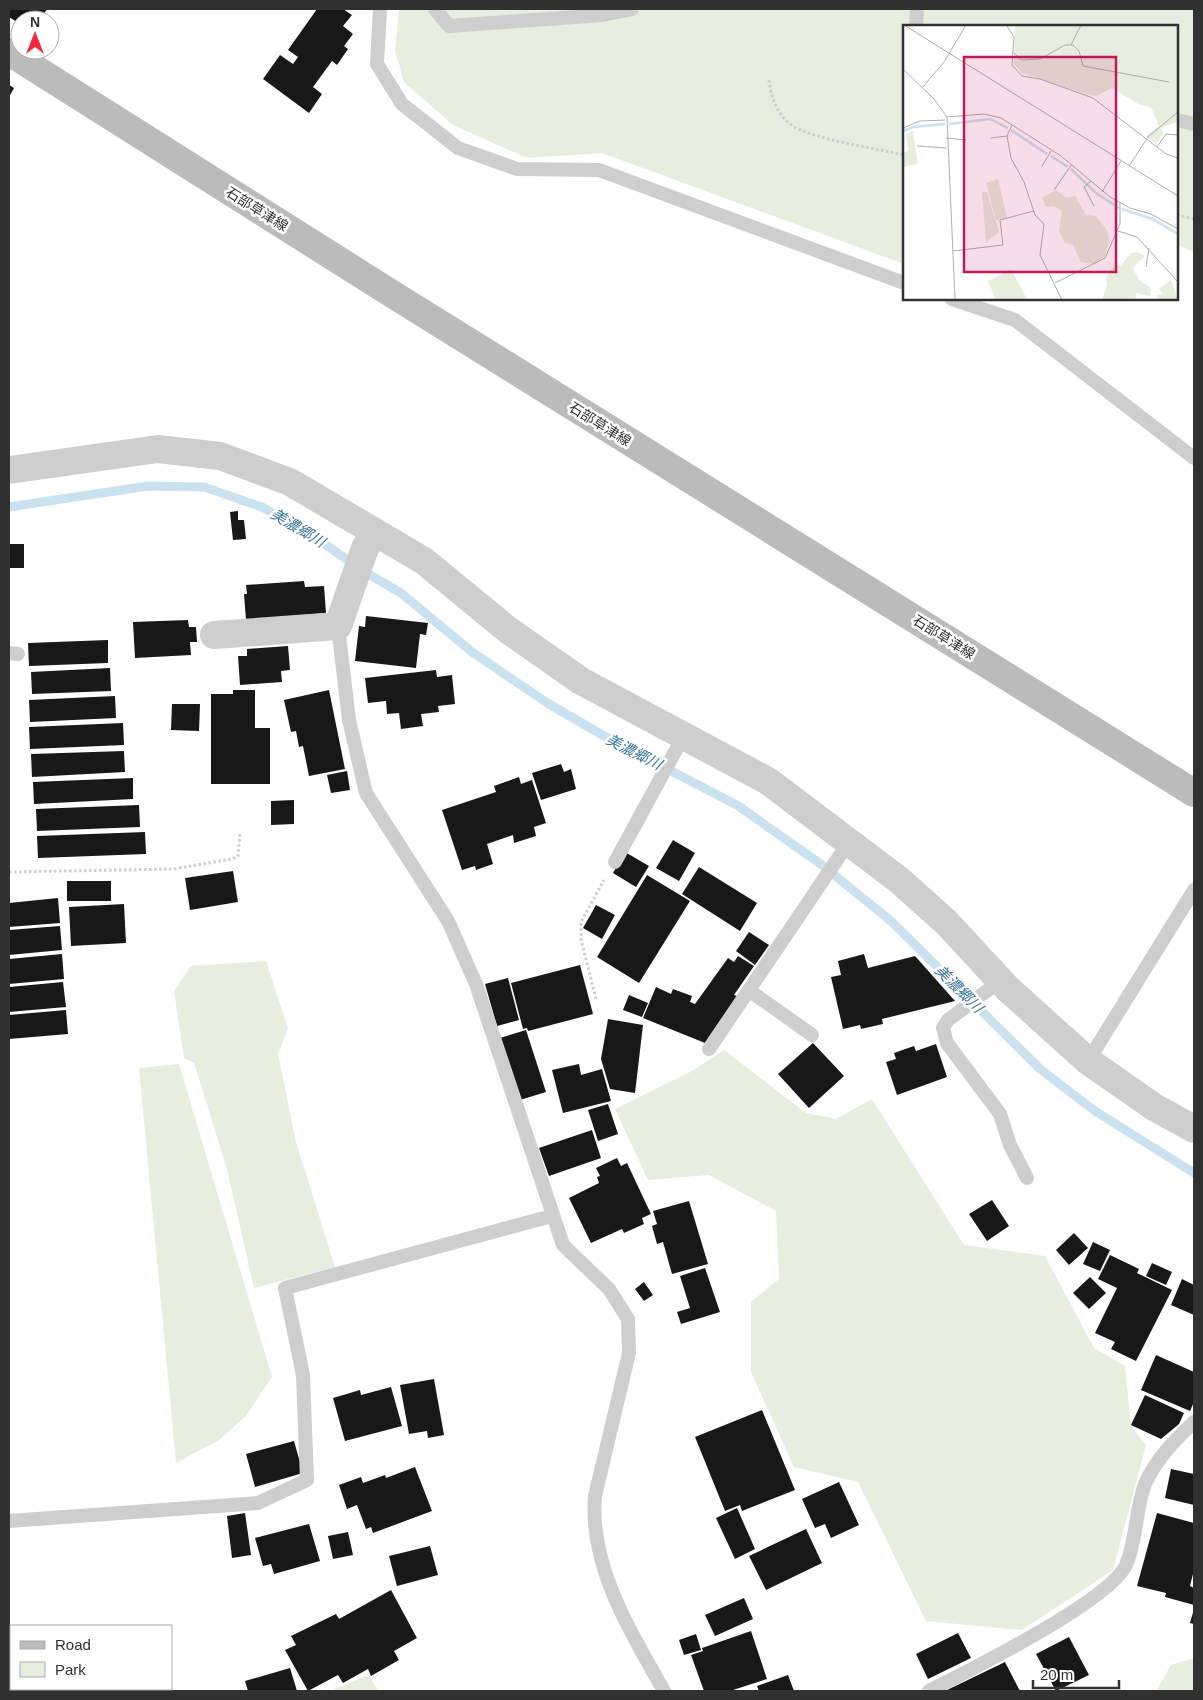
<svg xmlns="http://www.w3.org/2000/svg" width="1203" height="1700" font-family="Arial,'Noto Sans JP',sans-serif">
  <style>
    .green { fill: #e7eede }
    .lines { fill: none; stroke-linecap: round; stroke-linejoin: round }
    .stream { stroke: #cae2ef; stroke-width: 9 }
    .building { fill: #181818 }
    .path { stroke: #cecece; stroke-width: 3; stroke-dasharray: 2.5 2.5; stroke-linecap: butt }
    .service { stroke: #cecece; stroke-width: 14 }
    .minor { stroke: #cecece; stroke-width: 28 }
    .secondary { stroke: #bbb; stroke-width: 28 }
    .labels { text-anchor: middle; stroke-width: 5; stroke-linejoin: round; paint-order: stroke }
    .street-label { font-size: 14px; fill: #313131; stroke: #fff }
    .water-label { font-size: 15px; font-style: italic; fill: #397799; stroke: #fff }
    .inset-river { fill: none; stroke: #cae2ef; stroke-width: 2.5 }
    .inset-road { fill: none; stroke: #adadad; stroke-width: 1 }
    .view { fill: #c2185b; fill-opacity: 0.15; stroke: #c2185b; stroke-width: 2.5 }
    .inset-edge { fill: none; stroke: #313131; stroke-width: 2.5 }
  </style>
  <rect width="100%" height="100%" fill="#fff"/>
  <!-- green -->
  <g class="green">
    <path d="M 399,9 L 1194,9 L 1194,252 L 1177,245 L 1177,26 L 904,26 L 904,264 L 602,153 L 527,158 L 453,125 L 404,82 L 395,51 Z"/>
    <path d="M 266,961 L 288,1028 L 278,1054 L 296,1142 L 335,1267 L 254,1288 L 227,1169 L 194,1063 L 184,1058 L 174,991 L 191,966 Z"/>
    <path d="M 724,1050 L 806,1113 L 836,1119 L 872,1099 L 964,1245 L 1045,1256 L 1094,1348 L 1125,1366 L 1131,1426 L 1146,1445 L 1113,1570 L 1022,1630 L 926,1621 L 858,1482 L 794,1467 L 751,1372 L 751,1302 L 779,1279 L 776,1211 L 709,1175 L 648,1180 L 615,1109 L 692,1071 Z"/>
    <path d="M 179,1064 L 272,1377 L 246,1416 L 219,1440 L 176,1463 L 139,1068 Z"/>
    <path d="M 1194,1658 L 1194,1691 L 1156,1691 L 1171,1665 Z"/>
    <path d="M 369,1675 L 378,1691 L 330,1691 Z"/>
  </g>
  <g class="lines">
    <!-- stream -->
    <path class="stream" d="M 9,507 L 148,486 L 204,487 L 262,507 L 310,534 L 365,572 L 401,593 L 472,652 L 549,704 L 611,740 L 737,805 L 822,865 L 891,921 L 1040,1069 L 1095,1111 L 1194,1173"/>
  </g>
  <!-- building -->
  <g class="building">
    <path d="M 9,9 L 47,9 L 40,20 L 20,20 L 20,24 L 9,17 Z"/>
    <path d="M 317,9 L 343,9 L 352,15 L 343,26 L 353,34 L 344,46 L 348,49 L 337,65 L 332,61 L 313,87 L 322,94 L 309,113 L 263,79 L 280,55 L 293,64 L 298,57 L 288,50 Z"/>
    <path d="M 9,85 L 14,88 L 9,97 Z"/>
    <path d="M 238,511 L 238,520 L 244,520 L 246,539 L 233,540 L 230,512 Z"/>
    <rect x="9" y="544" width="15" height="24"/>
    <path d="M 304,581 L 305,587 L 324,586 L 326,613 L 246,620 L 244,594 L 247,594 L 246,585 Z"/>
    <path d="M 366,616 L 428,623 L 426,635 L 420,634 L 416,668 L 355,661 L 359,626 L 365,627 Z"/>
    <path d="M 188,620 L 189,627 L 196,627 L 197,642 L 190,642 L 191,655 L 135,658 L 133,622 Z"/>
    <path d="M 108,640 L 108,663 L 29,666 L 28,643 Z"/>
    <path d="M 288,646 L 290,670 L 281,671 L 282,682 L 240,685 L 238,656 L 247,656 L 247,649 Z"/>
    <path d="M 110,668 L 111,691 L 32,694 L 31,672 Z"/>
    <path d="M 436,670 L 437,677 L 452,675 L 455,704 L 438,706 L 439,712 L 421,714 L 423,726 L 401,729 L 399,713 L 387,714 L 386,701 L 368,703 L 365,678 Z"/>
    <path d="M 233,690 L 255,690 L 255,728 L 270,728 L 270,784 L 211,784 L 211,694 L 233,694 Z"/>
    <path d="M 329,690 L 345,769 L 309,776 L 303,746 L 299,747 L 296,731 L 291,732 L 284,700 Z"/>
    <path d="M 115,696 L 116,718 L 30,722 L 29,700 Z"/>
    <path d="M 172,704 L 200,704 L 199,731 L 171,730 Z"/>
    <path d="M 123,723 L 124,745 L 30,749 L 29,727 Z"/>
    <path d="M 124,751 L 125,772 L 32,777 L 31,754 Z"/>
    <path d="M 561,764 L 564,772 L 571,769 L 576,789 L 541,800 L 532,773 Z"/>
    <path d="M 347,771 L 350,790 L 331,793 L 327,775 Z"/>
    <path d="M 519,777 L 521,784 L 532,780 L 546,823 L 534,827 L 536,836 L 514,843 L 513,835 L 487,844 L 493,864 L 476,870 L 475,866 L 462,870 L 442,810 L 496,792 L 494,786 Z"/>
    <path d="M 133,778 L 133,799 L 34,804 L 33,782 Z"/>
    <path d="M 294,800 L 294,824 L 271,825 L 271,801 Z"/>
    <path d="M 139,805 L 140,827 L 37,831 L 36,809 Z"/>
    <path d="M 145,832 L 146,854 L 38,858 L 37,836 Z"/>
    <path d="M 673,840 L 695,853 L 679,881 L 656,868 Z"/>
    <path d="M 625,852 L 649,866 L 636,887 L 613,873 Z"/>
    <path d="M 699,867 L 757,903 L 740,931 L 682,894 Z"/>
    <path d="M 233,871 L 238,902 L 190,910 L 185,878 Z"/>
    <path d="M 647,875 L 690,901 L 639,983 L 597,957 Z"/>
    <rect x="67" y="881" width="44" height="20"/>
    <path d="M 58,898 L 60,923 L 9,927 L 9,903 Z"/>
    <path d="M 124,904 L 126,943 L 71,946 L 69,907 Z"/>
    <path d="M 596,905 L 615,915 L 602,939 L 583,928 Z"/>
    <path d="M 60,926 L 62,950 L 9,955 L 9,930 Z"/>
    <path d="M 749,932 L 769,945 L 755,965 L 736,951 Z"/>
    <path d="M 62,954 L 64,979 L 9,984 L 9,959 Z"/>
    <path d="M 864,954 L 868,968 L 915,956 L 955,1001 L 882,1019 L 883,1024 L 861,1029 L 860,1025 L 843,1029 L 831,977 L 841,975 L 838,961 Z"/>
    <path d="M 738,956 L 754,966 L 734,995 L 737,996 L 705,1043 L 643,1018 L 656,987 L 671,994 L 673,989 L 692,996 L 690,1002 L 695,1004 L 728,958 L 734,962 Z"/>
    <path d="M 580,965 L 593,1014 L 528,1031 L 527,1028 L 523,1029 L 511,983 Z"/>
    <path d="M 508,978 L 519,1020 L 497,1026 L 485,984 Z"/>
    <path d="M 63,982 L 66,1007 L 9,1012 L 9,987 Z"/>
    <path d="M 629,995 L 648,1003 L 642,1017 L 623,1010 Z"/>
    <path d="M 66,1010 L 68,1034 L 9,1039 L 9,1015 Z"/>
    <path d="M 608,1019 L 643,1025 L 635,1093 L 610,1089 L 601,1059 Z"/>
    <path d="M 526,1030 L 546,1092 L 520,1100 L 500,1038 Z"/>
    <path d="M 813,1043 L 844,1076 L 809,1108 L 778,1074 Z"/>
    <path d="M 936,1044 L 947,1077 L 897,1095 L 886,1062 L 896,1059 L 894,1053 L 914,1046 L 916,1051 Z"/>
    <path d="M 579,1064 L 581,1075 L 602,1069 L 611,1101 L 563,1113 L 552,1070 Z"/>
    <path d="M 608,1104 L 618,1134 L 598,1141 L 588,1110 Z"/>
    <path d="M 592,1130 L 601,1158 L 549,1176 L 539,1148 Z"/>
    <path d="M 617,1158 L 621,1166 L 627,1163 L 651,1214 L 642,1218 L 644,1224 L 624,1233 L 622,1229 L 591,1243 L 569,1198 L 599,1183 L 597,1177 L 600,1176 L 596,1168 Z"/>
    <path d="M 992,1200 L 1009,1226 L 987,1241 L 969,1214 Z"/>
    <path d="M 689,1201 L 708,1264 L 672,1274 L 663,1242 L 657,1244 L 652,1226 L 657,1224 L 653,1211 Z"/>
    <path d="M 1074,1233 L 1088,1248 L 1069,1265 L 1056,1250 Z"/>
    <path d="M 1093,1242 L 1110,1250 L 1100,1271 L 1083,1264 Z"/>
    <path d="M 1110,1255 L 1139,1269 L 1137,1273 L 1172,1290 L 1136,1361 L 1111,1349 L 1115,1342 L 1095,1333 L 1117,1288 L 1098,1279 Z"/>
    <path d="M 1152,1263 L 1172,1272 L 1166,1285 L 1146,1276 Z"/>
    <path d="M 705,1268 L 720,1312 L 681,1324 L 677,1312 L 690,1308 L 680,1276 Z"/>
    <path d="M 1090,1277 L 1106,1293 L 1089,1309 L 1073,1293 Z"/>
    <path d="M 1182,1279 L 1194,1285 L 1194,1315 L 1171,1305 Z"/>
    <path d="M 644,1282 L 653,1295 L 644,1301 L 635,1289 Z"/>
    <path d="M 1156,1355 L 1194,1372 L 1194,1402 L 1190,1411 L 1141,1390 Z"/>
    <path d="M 434,1379 L 444,1435 L 428,1438 L 427,1431 L 409,1434 L 400,1385 Z"/>
    <path d="M 391,1387 L 402,1426 L 345,1441 L 333,1398 L 360,1390 L 361,1395 Z"/>
    <path d="M 1145,1395 L 1184,1413 L 1179,1424 L 1161,1439 L 1131,1425 Z"/>
    <path d="M 762,1410 L 795,1490 L 742,1511 L 740,1505 L 725,1511 L 695,1437 Z"/>
    <path d="M 294,1441 L 303,1473 L 255,1487 L 246,1454 Z"/>
    <path d="M 415,1467 L 432,1511 L 373,1533 L 371,1527 L 366,1529 L 357,1505 L 347,1509 L 339,1485 L 361,1477 L 363,1483 L 385,1475 L 386,1478 Z"/>
    <path d="M 1171,1469 L 1194,1474 L 1194,1505 L 1165,1498 Z"/>
    <path d="M 839,1482 L 859,1525 L 831,1538 L 825,1524 L 815,1528 L 802,1499 Z"/>
    <path d="M 737,1508 L 755,1549 L 735,1559 L 716,1518 Z"/>
    <path d="M 245,1513 L 251,1555 L 232,1558 L 227,1516 Z"/>
    <path d="M 1157,1513 L 1194,1523 L 1194,1570 L 1190,1586 L 1194,1588 L 1194,1605 L 1165,1597 L 1166,1593 L 1137,1586 Z"/>
    <path d="M 309,1524 L 320,1561 L 274,1574 L 271,1564 L 263,1566 L 255,1538 Z"/>
    <path d="M 806,1529 L 822,1563 L 766,1590 L 749,1556 Z"/>
    <path d="M 348,1532 L 353,1555 L 333,1559 L 328,1536 Z"/>
    <path d="M 430,1546 L 438,1575 L 397,1586 L 389,1556 Z"/>
    <path d="M 391,1590 L 417,1638 L 394,1651 L 399,1660 L 371,1676 L 368,1669 L 343,1683 L 338,1675 L 308,1691 L 285,1650 L 296,1645 L 291,1636 L 336,1614 L 339,1619 Z"/>
    <path d="M 744,1598 L 753,1619 L 715,1636 L 705,1615 Z"/>
    <path d="M 1194,1609 L 1194,1624 L 1190,1623 Z"/>
    <path d="M 751,1631 L 767,1679 L 730,1691 L 704,1691 L 691,1655 L 703,1651 L 702,1648 Z"/>
    <path d="M 958,1633 L 971,1658 L 928,1679 L 916,1654 Z"/>
    <path d="M 696,1634 L 701,1650 L 684,1655 L 679,1640 Z"/>
    <path d="M 1069,1637 L 1089,1675 L 1056,1691 L 1036,1654 Z"/>
    <path d="M 1005,1662 L 1020,1691 L 945,1691 Z"/>
    <path d="M 290,1668 L 297,1691 L 248,1691 L 245,1681 Z"/>
    <path d="M 788,1675 L 794,1691 L 759,1691 L 757,1686 Z"/>
  </g>
  <g class="lines">
    <!-- path -->
    <g class="path">
      <path d="M 769,80 C 771,98 777,115 793,126 C 812,139 879,149 904,155"/>
      <path d="M 1177,215 L 1194,219"/>
      <path d="M 9,872 L 173,869 L 232,859 L 238,856 L 240,833"/>
      <path d="M 596,999 L 581,939 L 581,922 L 604,880"/>
    </g>
    <!-- service -->
    <g class="service">
      <path d="M 380,9 L 377,64 L 402,104 L 458,148 L 517,169 L 599,170 L 904,283"/>
      <path d="M 435,9 L 449,26 L 603,15 L 632,9"/>
      <path d="M 916,26 L 917,9"/>
      <path d="M 1177,120 L 1194,124"/>
      <path d="M 952,299 L 1015,320 L 1194,458"/>
      <path d="M 338,626 L 349,720 L 366,793 L 448,921 L 476,984 L 563,1245 L 609,1289 L 628,1319 L 629,1353 L 595,1496 C 589,1567 631,1632 664,1691"/>
      <path d="M 9,653 L 18,654"/>
      <path d="M 615,862 L 683,737"/>
      <path d="M 1000,981 L 948,1020 L 943,1028 L 947,1043 L 1000,1114 L 1010,1145 L 1027,1178"/>
      <path d="M 750,991 L 812,1035"/>
      <path d="M 709,1049 L 849,842"/>
      <path d="M 1088,1061 L 1194,890"/>
      <path d="M 9,1521 L 258,1503 L 307,1480 L 303,1375 L 285,1288 L 552,1216"/>
      <path d="M 929,1691 C 970,1670 1108,1602 1126,1565 C 1137,1540 1135,1510 1145,1484 C 1156,1459 1175,1440 1194,1422"/>
    </g>
    <!-- minor -->
    <g class="minor">
      <path d="M 9,470 L 158,449 L 220,456 L 290,482 L 424,561 L 508,630 L 581,681 L 768,781 L 899,880 L 947,923 L 1008,989 L 1088,1061 L 1154,1107 L 1194,1129"/>
      <path d="M 214,635 L 338,626 L 365,548 L 375,532"/>
    </g>
    <!-- secondary -->
    <path class="secondary" d="M 9,52 L 389,292 L 1194,793"/>
  </g>
  <g class="labels">
    <!-- street labels -->
    <g class="street-label">
      <text transform="translate(257 209) rotate(32)" y="5">石部草津線</text>
      <text transform="translate(600 424) rotate(32)" y="5">石部草津線</text>
      <text transform="translate(944 637) rotate(32)" y="5">石部草津線</text>
    </g>
    <!-- water labels -->
    <g class="water-label">
      <text transform="translate(298 528) rotate(31)" y="5">美濃郷川</text>
      <text transform="translate(634 752) rotate(27)" y="5">美濃郷川</text>
      <text transform="translate(959 989) rotate(45)" y="5">美濃郷川</text>
    </g>
  </g>
  <!-- overview -->
  <g transform="translate(903 25)">
    <rect width="275" height="275" fill="#fff"/>
    <path d="M 112,0 L 275,0 L 275,96 L 258,103 L 261,108 L 253,119 L 243,111 L 256,101 L 248,82 L 237,80 L 209,63 L 193,71 L 186,70 L 119,48 L 111,39 ZM 10,106 L 15,139 L 0,142 L 0,129 L 5,125 L 3,109 ZM 95,154 L 104,193 L 93,195 L 83,158 ZM 153,165 L 163,173 L 172,171 L 183,190 L 193,191 L 204,205 L 206,215 L 202,231 L 191,239 L 178,237 L 170,220 L 162,218 L 156,206 L 159,186 L 151,181 L 143,182 L 139,173 ZM 79,167 L 84,167 L 96,207 L 83,217 ZM 234,227 L 242,231 L 230,242 L 231,246 L 237,256 L 248,263 L 247,271 L 233,268 L 233,273 L 199,275 L 204,259 L 203,253 L 209,243 L 218,240 L 228,228 ZM 108,244 L 124,274 L 124,275 L 93,275 L 85,256 ZM 268,255 L 275,275 L 254,275 L 254,270 L 260,269 L 256,263 Z" fill="#e7eede"/>
    <path class="inset-river" d="M 46,99 L 87,94 L 105,103M 108,105 L 144,129M 0,106 L 10,102 L 42,99M 148,131 L 165,142M 168,144 L 193,168 L 216,183M 219,184 L 249,194 L 275,209"/>
    <path class="inset-road" d="M 1,0 L 275,171M 104,1 L 111,12 L 109,40 L 119,51 L 137,54 L 190,73 L 263,129 L 275,133M 168,20 L 178,0M 110,27 L 118,35 L 137,34 L 162,20 L 170,20 L 176,26 L 180,41 L 266,57M 0,44 L 31,74 L 44,92 L 81,89 L 98,93 L 158,131 L 207,172 L 227,183 L 248,189 L 275,204M 19,63 L 41,37 L 63,0M 44,92 L 52,275M 109,100 L 104,111 L 108,133 L 121,157 L 132,190 L 141,199 L 137,230 L 159,275M 0,103 L 17,96 L 42,95M 43,113 L 63,115M 88,113 L 104,111M 14,121 L 44,123M 254,122 L 263,109 L 275,110M 139,141 L 148,126M 226,141 L 245,112 L 275,87M 188,156 L 181,162 L 191,181M 151,165 L 169,139M 199,167 L 218,136M 215,206 L 234,212 L 275,257M 50,226 L 100,220 L 97,195 L 131,186M 243,242 L 246,223M 152,258 L 202,233 L 217,199 L 217,178"/>
    <path class="view" d="M 61,32 L 213,32 L 213,247 L 61,247 Z"/>
    <rect width="275" height="275" class="inset-edge"/>
  </g>
  <!-- border -->
  <rect width="1203" height="1700" fill="none" stroke="#313131" stroke-width="20"/>
  <!-- legend -->
  <rect x="10" y="1625" width="162" height="65" fill="#ffffff" stroke="#adadad"/>
  <rect x="20" y="1641" width="25" height="8" fill="#bbbbbb" stroke="#adadad"/>
  <text x="55" y="1650" font-size="15" fill="#313131">Road</text>
  <rect x="20" y="1662" width="25" height="15" fill="#e7eede" stroke="#adadad"/>
  <text x="55" y="1675" font-size="15" fill="#313131">Park</text>
  <!-- north arrow -->
  <g transform="translate(35 35)"><circle r="24" fill="#ffffff" stroke="#adadad"/>
  <path d="M0-4L9 19L0 12L-9 19Z" fill="#f02a40"/>
  <text y="-8" font-size="14" font-weight="bold" text-anchor="middle" fill="#313131">N</text>
  </g>
  <!-- scale -->
  <path d="M1033 1680v8h86v-8" fill="none" stroke="#313131" stroke-width="2.5"/>
  <text x="1040" y="1680" font-size="15" fill="#313131" stroke="#ffffff" stroke-width="4" paint-order="stroke">20 m</text>
</svg>
